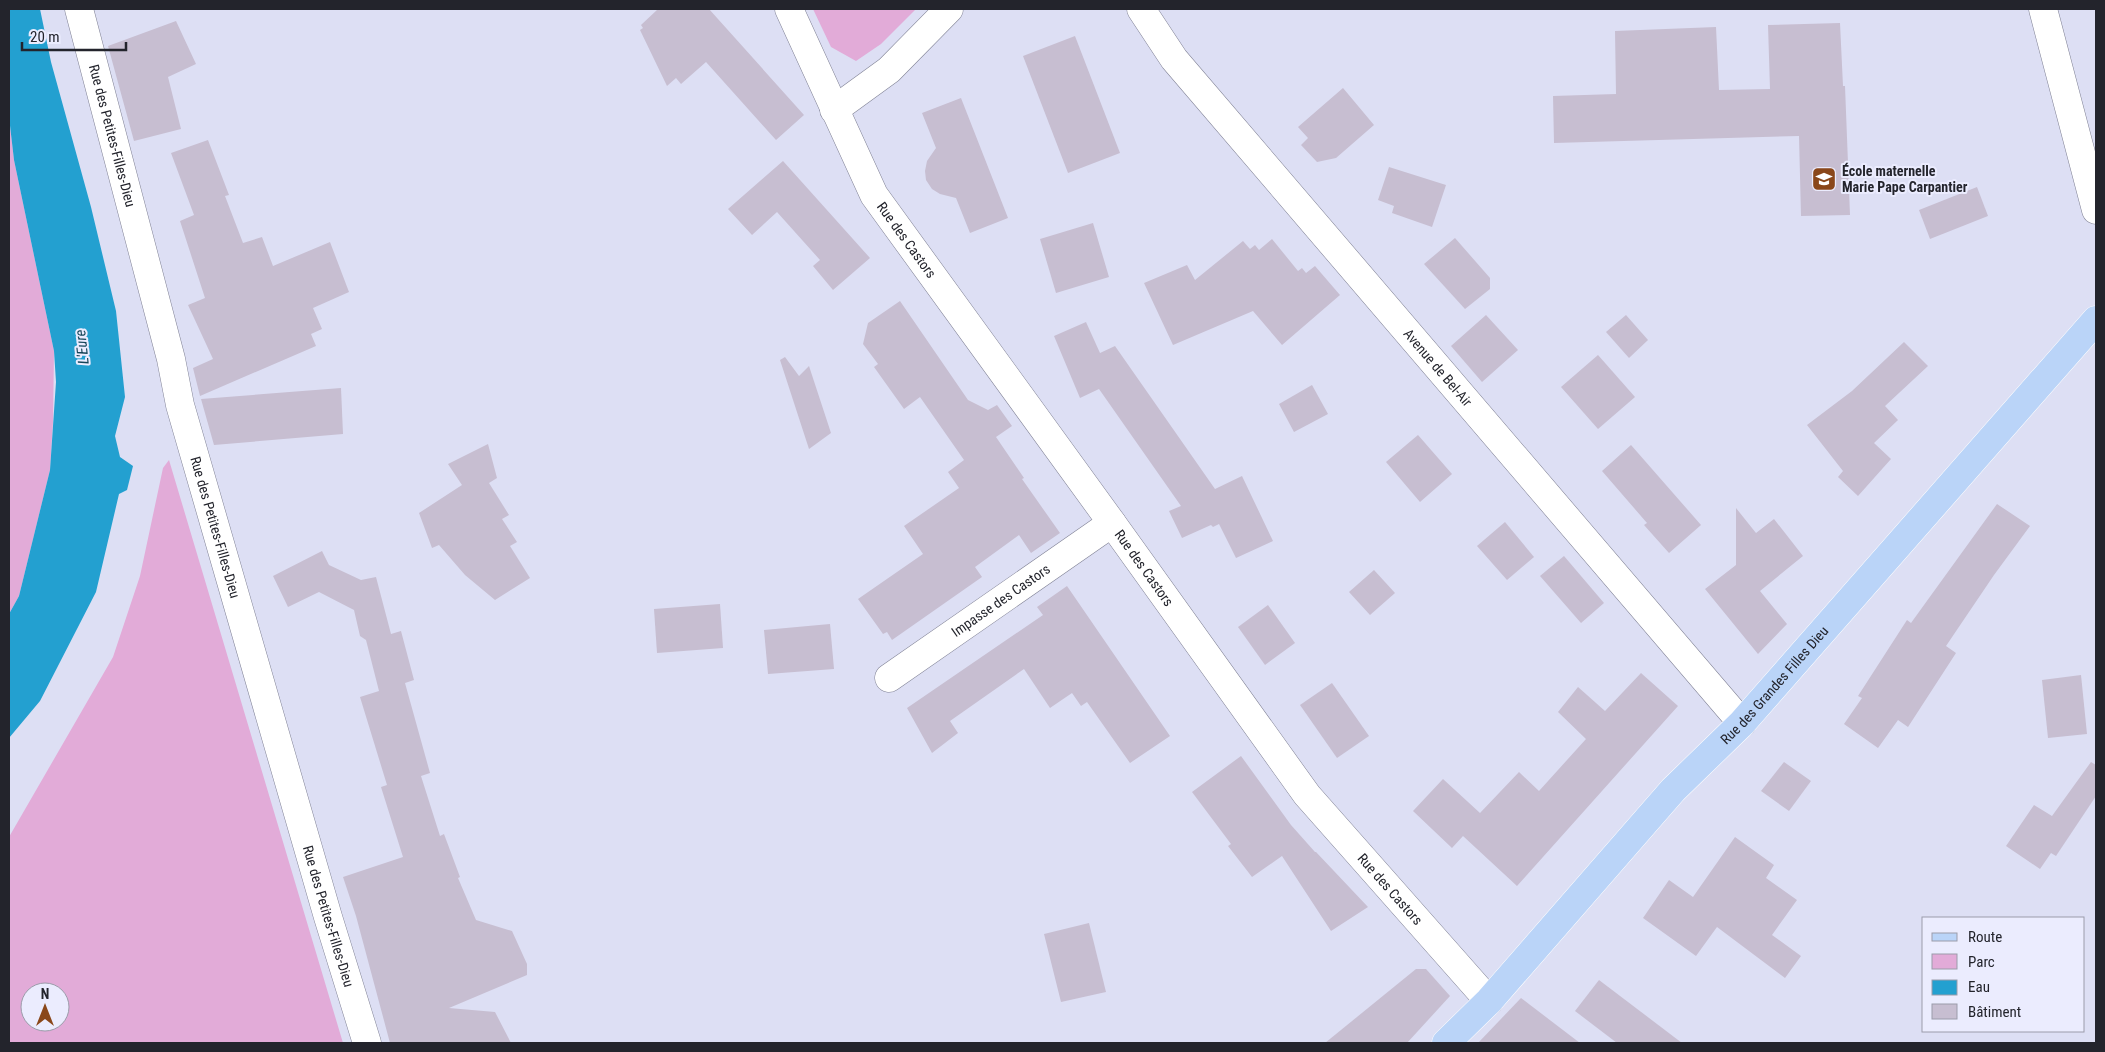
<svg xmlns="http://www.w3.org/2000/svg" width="2105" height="1052" font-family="'Roboto Condensed',sans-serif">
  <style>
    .green { fill: #e2abd8; fill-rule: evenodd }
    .water { fill: #23a0d0 }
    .building { fill: #c7bed1 }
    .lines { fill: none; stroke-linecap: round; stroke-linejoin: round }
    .minor-casing { stroke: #808295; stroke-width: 29 }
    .major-casing { stroke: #fff; stroke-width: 29 }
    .minor { stroke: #fff; stroke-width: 28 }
    .major { stroke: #bad4f8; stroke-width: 28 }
    .labels { text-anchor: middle; stroke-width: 4; stroke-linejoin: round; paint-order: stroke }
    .street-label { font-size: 14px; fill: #23242c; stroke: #ebecfe }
    .poi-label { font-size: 14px; font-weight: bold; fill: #23242c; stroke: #ebecfe; text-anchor: start }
    .water-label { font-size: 15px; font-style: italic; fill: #154559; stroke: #ebecfe }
  </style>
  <rect width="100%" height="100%" fill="#dddff4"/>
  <!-- green -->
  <g class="green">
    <path d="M 813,9 L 916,9 L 881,44 L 856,61 L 831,47 Z"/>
    <path d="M 9,117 L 14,160 L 54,351 L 53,422 L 50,470 L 19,596 L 9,614 Z"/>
    <path d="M 169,460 L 343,1043 L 9,1043 L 9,837 L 113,657 L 140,576 L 163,468 ZM 30,992 L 60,992 L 60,1022 L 30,1022 Z"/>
  </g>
  <!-- water -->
  <path class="water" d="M 9,9 L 40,9 L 51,62 L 91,207 L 116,311 L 125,397 L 115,436 L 120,457 L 133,466 L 127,490 L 119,494 L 96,592 L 40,701 L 9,738 L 9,614 L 19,596 L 50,470 L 56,382 L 54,351 L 14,160 L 9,117 Z"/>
  <!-- building -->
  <g class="building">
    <path d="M 658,9 L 709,9 L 804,115 L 776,140 L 706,62 L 681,84 L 676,78 L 667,86 L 640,30 L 643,28 L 641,25 Z"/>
    <path d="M 176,21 L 196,64 L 168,77 L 181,129 L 134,141 L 108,46 Z"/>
    <path d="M 1840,23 L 1843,86 L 1845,86 L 1850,215 L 1801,216 L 1799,136 L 1554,143 L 1553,96 L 1616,94 L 1615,31 L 1716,27 L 1719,90 L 1770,89 L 1768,25 Z"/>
    <path d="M 1075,36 L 1120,153 L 1068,173 L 1023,56 Z"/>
    <path d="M 1343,88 L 1374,125 L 1336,158 L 1317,162 L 1301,145 L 1308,138 L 1298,127 Z"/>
    <path d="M 961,98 L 1008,218 L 970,233 L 956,198 L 940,194 L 932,189 L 926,180 L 925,171 L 927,161 L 936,148 L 922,113 Z"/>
    <path d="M 208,140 L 229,195 L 225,196 L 243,243 L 262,237 L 273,266 L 330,242 L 349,292 L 313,308 L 322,329 L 311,334 L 316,346 L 200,396 L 193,368 L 213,359 L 188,305 L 205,298 L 180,221 L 194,215 L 171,153 Z"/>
    <path d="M 783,161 L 870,258 L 833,290 L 813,266 L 820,260 L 777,212 L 752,235 L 728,209 Z"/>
    <path d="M 1389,167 L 1446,185 L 1432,227 L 1392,213 L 1394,206 L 1378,200 Z"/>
    <path d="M 1977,187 L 1988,216 L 1930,239 L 1919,210 Z"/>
    <path d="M 1093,223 L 1109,277 L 1056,293 L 1040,239 Z"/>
    <path d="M 1455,238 L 1490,278 L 1490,289 L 1465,309 L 1424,264 Z"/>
    <path d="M 1272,239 L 1298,271 L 1302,268 L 1306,273 L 1315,266 L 1340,295 L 1282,345 L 1253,311 L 1173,345 L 1144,283 L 1187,265 L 1195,280 L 1243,241 L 1250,249 L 1255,245 L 1259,250 Z"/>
    <path d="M 900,301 L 968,400 L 988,410 L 997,405 L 1012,426 L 996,437 L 1024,478 L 1022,479 L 1060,533 L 1031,553 L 1019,535 L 975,567 L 982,577 L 892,640 L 887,632 L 883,634 L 858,599 L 923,554 L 904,526 L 959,488 L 948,472 L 964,460 L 920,397 L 904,409 L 874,367 L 878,364 L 863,344 L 868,323 Z"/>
    <path d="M 1486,315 L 1518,350 L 1482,382 L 1451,346 Z"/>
    <path d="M 1626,315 L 1648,340 L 1629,358 L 1606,332 Z"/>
    <path d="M 1086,322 L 1100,353 L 1115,346 L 1215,489 L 1242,476 L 1273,541 L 1236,558 L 1219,524 L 1213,527 L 1211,525 L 1182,538 L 1169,511 L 1181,506 L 1099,389 L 1080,398 L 1054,336 Z"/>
    <path d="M 1904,342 L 1928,366 L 1885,406 L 1898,420 L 1874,443 L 1891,459 L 1858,496 L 1838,477 L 1843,471 L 1807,425 L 1852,391 Z"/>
    <path d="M 1598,355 L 1635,397 L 1598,429 L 1561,387 Z"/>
    <path d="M 785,357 L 799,376 L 809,366 L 831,433 L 809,449 L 780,360 Z"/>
    <path d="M 1312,385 L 1328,414 L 1294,432 L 1279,404 Z"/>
    <path d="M 341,388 L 343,434 L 214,445 L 201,399 Z"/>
    <path d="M 1418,435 L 1452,474 L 1420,502 L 1386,462 Z"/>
    <path d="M 488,444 L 497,478 L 489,483 L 509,515 L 502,519 L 517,542 L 510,546 L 530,578 L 495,600 L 465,575 L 439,545 L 432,548 L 419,513 L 462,485 L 448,464 Z"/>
    <path d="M 1631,445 L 1701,525 L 1669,553 L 1644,525 L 1647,523 L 1602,471 Z"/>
    <path d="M 1997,504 L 2030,526 L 1994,575 L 1946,646 L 1956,653 L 1908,727 L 1898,720 L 1878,748 L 1844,724 L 1862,698 L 1858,696 L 1907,620 L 1911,623 Z"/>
    <path d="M 1736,508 L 1756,533 L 1774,519 L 1803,556 L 1760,591 L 1787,624 L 1758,654 L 1705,589 L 1736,565 Z"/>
    <path d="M 1505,522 L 1534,557 L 1507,580 L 1477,546 Z"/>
    <path d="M 322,551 L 329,565 L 361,580 L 376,577 L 391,634 L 401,631 L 414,680 L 405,683 L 430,773 L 421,776 L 440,836 L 444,834 L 460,877 L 458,878 L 476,920 L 512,931 L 527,964 L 527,975 L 449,1008 L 495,1012 L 511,1043 L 390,1043 L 356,916 L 343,877 L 403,857 L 381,787 L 387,785 L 360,697 L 379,691 L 366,640 L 360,636 L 354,610 L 319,592 L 288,607 L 273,576 Z"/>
    <path d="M 1564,556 L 1604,603 L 1581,623 L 1540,576 Z"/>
    <path d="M 1374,570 L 1395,593 L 1370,615 L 1349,592 Z"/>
    <path d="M 1067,586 L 1170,736 L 1130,763 L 1087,702 L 1081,706 L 1072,693 L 1050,708 L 1024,669 L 950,721 L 958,733 L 932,753 L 907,708 L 1043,615 L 1037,607 Z"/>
    <path d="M 720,604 L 723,648 L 657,653 L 654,609 Z"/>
    <path d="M 1268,605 L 1295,643 L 1265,665 L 1238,627 Z"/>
    <path d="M 830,624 L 834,669 L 768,674 L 764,630 Z"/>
    <path d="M 1641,673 L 1678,706 L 1517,886 L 1463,836 L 1452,848 L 1413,811 L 1443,779 L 1480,813 L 1519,772 L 1539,791 L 1586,739 L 1558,712 L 1578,687 L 1605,711 Z"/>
    <path d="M 2081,675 L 2087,734 L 2048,738 L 2042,680 Z"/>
    <path d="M 1332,683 L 1369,736 L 1337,758 L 1300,705 Z"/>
    <path d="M 1241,756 L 1291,825 L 1315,852 L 1316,852 L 1368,907 L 1331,931 L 1282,856 L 1252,877 L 1228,846 L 1231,844 L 1192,792 Z"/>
    <path d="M 1784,762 L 1811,781 L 1789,811 L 1761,791 Z"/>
    <path d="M 2091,762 L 2096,765 L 2096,796 L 2056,856 L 2051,853 L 2040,869 L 2006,846 L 2034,805 L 2052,816 Z"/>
    <path d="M 1735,837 L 1774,865 L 1766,878 L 1797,900 L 1772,935 L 1801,956 L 1785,978 L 1717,927 L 1696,956 L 1643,918 L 1669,880 L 1693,897 Z"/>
    <path d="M 1089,923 L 1106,992 L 1061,1002 L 1044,934 Z"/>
    <path d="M 1416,969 L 1426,969 L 1450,996 L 1407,1043 L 1325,1043 Z"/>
    <path d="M 1599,980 L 1682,1043 L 1617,1043 L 1575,1011 Z"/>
    <path d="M 1521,998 L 1580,1043 L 1478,1043 Z"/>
  </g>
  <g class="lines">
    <defs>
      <g id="minor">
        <path id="s1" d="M 79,9 L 171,359 L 180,405 L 328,917 L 367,1043"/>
        <path id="s2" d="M 789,9 L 874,195 L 1112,523 L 1307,795 L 1489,1001"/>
        <path id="s3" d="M 1141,9 L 1174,59 L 1742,723"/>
        <path d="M 2043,9 L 2096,210"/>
        <path d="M 834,110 L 889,70 L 949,9"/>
        <path id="s4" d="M 889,678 L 1112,523"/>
      </g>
      <g id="major">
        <path id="s5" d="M 1446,1043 L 1489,1001 L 1673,790 L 1742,723 L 2096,320"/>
      </g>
    </defs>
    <!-- minor casing -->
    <use href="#minor" class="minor-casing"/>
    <!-- major casing -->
    <use href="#major" class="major-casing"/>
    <!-- minor -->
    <use href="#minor" class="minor"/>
    <!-- major -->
    <use href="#major" class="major"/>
  </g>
  <!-- icons -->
  <defs>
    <symbol id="school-square" viewBox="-11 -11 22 22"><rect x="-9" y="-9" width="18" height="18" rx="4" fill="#8a471a" stroke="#ebecfe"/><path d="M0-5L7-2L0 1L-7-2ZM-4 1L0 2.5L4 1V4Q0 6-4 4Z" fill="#fff"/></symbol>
  </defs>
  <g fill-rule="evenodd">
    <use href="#school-square" x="1810" y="165" width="28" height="28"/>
  </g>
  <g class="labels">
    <!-- street labels -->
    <g class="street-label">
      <text dy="5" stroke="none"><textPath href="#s1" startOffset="131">Rue des Petites-Filles-Dieu</textPath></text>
      <text dy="5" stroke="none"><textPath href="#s2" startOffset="260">Rue des Castors</textPath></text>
      <text dy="5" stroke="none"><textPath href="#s3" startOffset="466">Avenue de Bel-Air</textPath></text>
      <text dy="5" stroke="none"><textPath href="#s1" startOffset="536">Rue des Petites-Filles-Dieu</textPath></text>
      <text dy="5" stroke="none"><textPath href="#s2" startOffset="665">Rue des Castors</textPath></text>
      <text dy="5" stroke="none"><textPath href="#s4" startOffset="136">Impasse des Castors</textPath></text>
      <text dy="5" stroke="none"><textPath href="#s5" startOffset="486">Rue des Grandes Filles Dieu</textPath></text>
      <text dy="5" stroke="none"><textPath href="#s2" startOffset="1070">Rue des Castors</textPath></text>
      <text dy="5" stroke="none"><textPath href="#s1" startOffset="941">Rue des Petites-Filles-Dieu</textPath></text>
    </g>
    <!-- poi labels -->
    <g class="poi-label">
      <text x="1842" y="176">École maternelle<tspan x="1842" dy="16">Marie Pape Carpantier</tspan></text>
    </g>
    <!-- water labels -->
    <g class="water-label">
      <text transform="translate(82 347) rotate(-96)" y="5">L'Eure</text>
    </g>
  </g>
  <!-- border -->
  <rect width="2105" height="1052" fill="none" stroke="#23242c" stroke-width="20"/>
  <!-- legend -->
  <rect x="1922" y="917" width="162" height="115" fill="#ebecfe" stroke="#9b9caa"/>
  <rect x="1932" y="933" width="25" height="8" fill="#bad4f8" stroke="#9b9caa"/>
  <text x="1968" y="942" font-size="15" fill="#23242c">Route</text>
  <rect x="1932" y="954" width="25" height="15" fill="#e2abd8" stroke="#9b9caa"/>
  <text x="1968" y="967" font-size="15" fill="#23242c">Parc</text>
  <rect x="1932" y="980" width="25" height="15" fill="#23a0d0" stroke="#9b9caa"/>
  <text x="1968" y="992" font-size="15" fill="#23242c">Eau</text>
  <rect x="1932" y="1004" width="25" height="15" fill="#c7bed1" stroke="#9b9caa"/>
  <text x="1968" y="1017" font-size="15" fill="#23242c">Bâtiment</text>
  <!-- north arrow -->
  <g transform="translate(45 1007)"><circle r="24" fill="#ebecfe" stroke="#9b9caa"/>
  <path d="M0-4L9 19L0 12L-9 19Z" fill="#8a471a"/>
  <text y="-8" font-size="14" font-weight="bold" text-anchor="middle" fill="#23242c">N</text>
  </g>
  <!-- scale -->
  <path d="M22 42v8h104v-8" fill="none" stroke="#23242c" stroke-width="2.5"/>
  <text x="30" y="42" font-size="15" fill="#23242c" stroke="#ebecfe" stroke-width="4" paint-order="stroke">20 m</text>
</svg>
